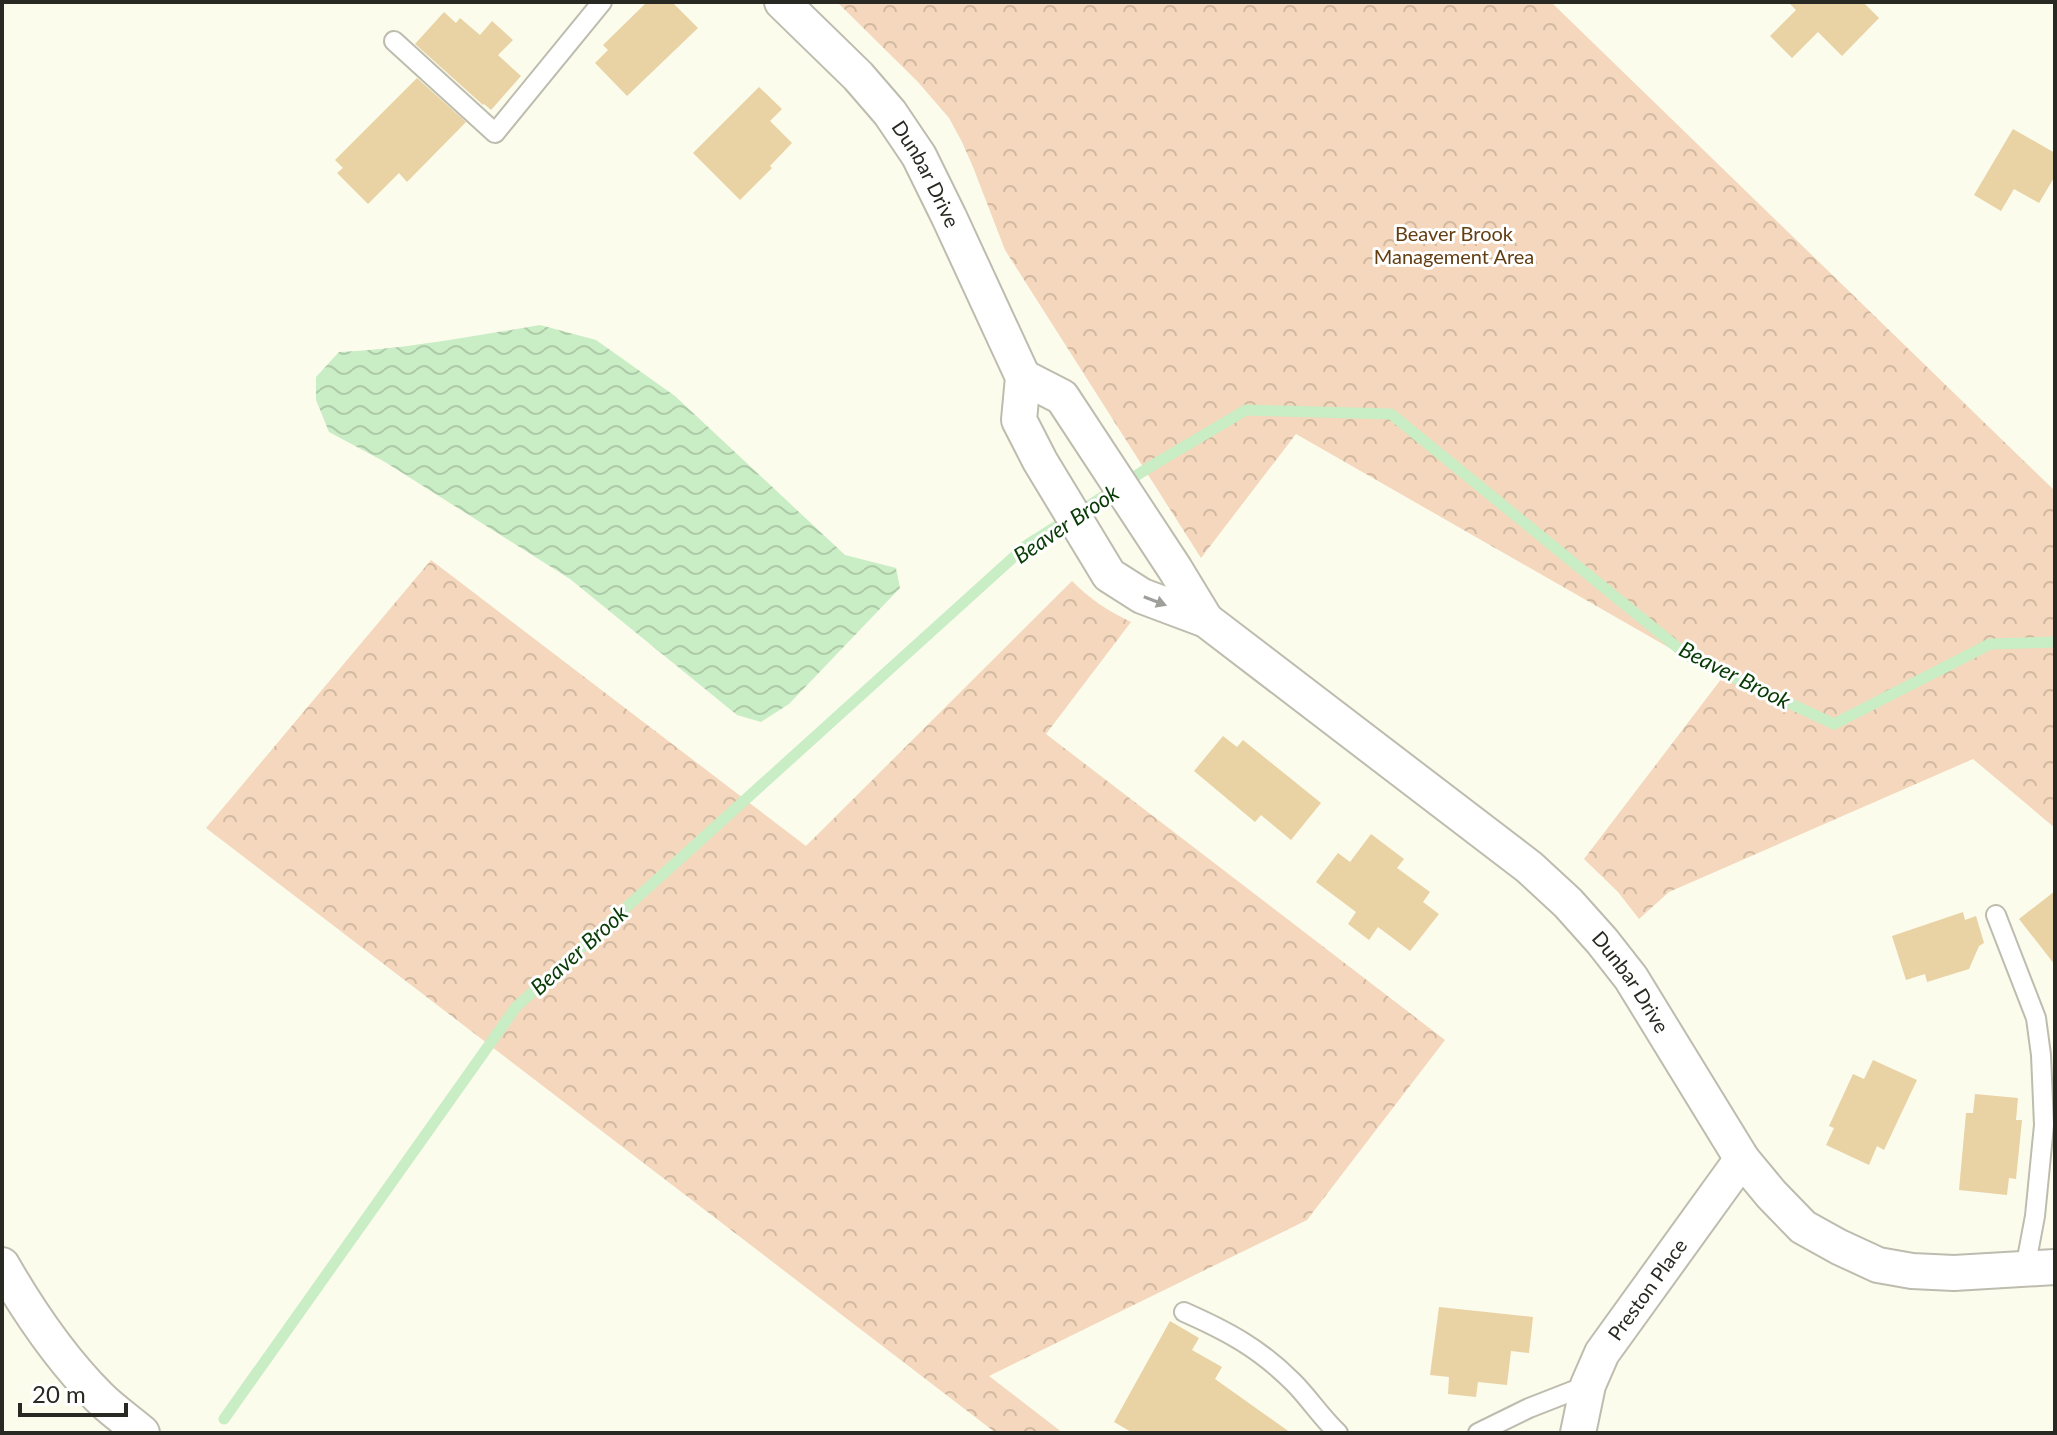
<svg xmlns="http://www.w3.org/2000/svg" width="2057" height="1435" font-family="Lato,sans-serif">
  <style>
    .forest { fill: url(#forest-crowns) }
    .water { fill: url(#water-waves) }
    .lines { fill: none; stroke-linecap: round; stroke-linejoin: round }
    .stream { stroke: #c9edc4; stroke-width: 11 }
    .building { fill: #e9d2a4 }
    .lane-casing { stroke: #bdbcae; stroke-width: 22 }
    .street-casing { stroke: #bdbcae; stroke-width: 38 }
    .lane { stroke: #fff; stroke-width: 18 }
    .street { stroke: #fff; stroke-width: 34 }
    .oneway { fill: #9f9f9c }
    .labels { text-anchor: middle; stroke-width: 6; stroke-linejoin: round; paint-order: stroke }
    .street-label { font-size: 20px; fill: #292923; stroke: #fff }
    .park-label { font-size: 20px; fill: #643e13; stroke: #fff }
    .water-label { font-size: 22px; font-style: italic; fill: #083b05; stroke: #fff }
  </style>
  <defs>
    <pattern id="forest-crowns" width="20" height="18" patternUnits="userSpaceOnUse" patternTransform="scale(2)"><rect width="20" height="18" fill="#f4d7bc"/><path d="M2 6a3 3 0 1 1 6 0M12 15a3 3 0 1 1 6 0" fill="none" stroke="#d1b9a1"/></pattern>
    <pattern id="water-waves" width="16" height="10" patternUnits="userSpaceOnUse" patternTransform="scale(2)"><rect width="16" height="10" fill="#c9edc4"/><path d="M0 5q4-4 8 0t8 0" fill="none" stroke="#adcba8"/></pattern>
  </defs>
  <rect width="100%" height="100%" fill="#fcfced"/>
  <!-- forest -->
  <g class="forest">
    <path d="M 837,2 L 1551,2 L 2055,491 L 2055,828 L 1973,759 L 1669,892 L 1639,919 L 1618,892 L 1584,859 L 1722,678 L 1296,434 L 1201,558 L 1005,250 L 973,167 L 962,142 L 949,118 L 918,82 Z"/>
    <path d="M 431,560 L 806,846 L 1072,581 C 1090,599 1108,611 1131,622 L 1046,734 L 1445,1040 L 1307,1220 L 989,1376 L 1063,1433 L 996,1433 L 206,828 Z"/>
  </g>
  <!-- water -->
  <path class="water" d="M 540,325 L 596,340 L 675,396 L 845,555 L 896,568 L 900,588 L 789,704 L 761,722 L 737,715 L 570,579 L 385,462 L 329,432 L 316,400 L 316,377 L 339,352 C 407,349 474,336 540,325 Z"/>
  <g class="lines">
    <!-- stream -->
    <path class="stream" d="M 224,1419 L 516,1007 L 1027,545 L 1153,465 L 1246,410 L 1391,414 L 1688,656 L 1834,724 L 1990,644 L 2055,642"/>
  </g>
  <!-- building -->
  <g class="building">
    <path d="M 647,2 L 672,2 L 698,28 L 627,96 L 595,63 L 608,50 L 603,45 Z"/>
    <path d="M 1788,2 L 1863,2 L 1879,18 L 1842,56 L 1818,32 L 1792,58 L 1770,36 L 1796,10 Z"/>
    <path d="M 444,12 L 456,23 L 460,18 L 480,35 L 492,21 L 513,40 L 498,55 L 521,76 L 491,110 L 484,104 L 483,105 L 415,44 Z"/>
    <path d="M 417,78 L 466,122 L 407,182 L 399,173 L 368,204 L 337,173 L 343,168 L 335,160 Z"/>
    <path d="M 759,87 L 782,109 L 770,121 L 792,143 L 770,166 L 772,168 L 740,200 L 693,153 Z"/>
    <path d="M 2013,129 L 2055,153 L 2055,176 L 2039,203 L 2014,189 L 2001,211 L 1974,195 Z"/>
    <path d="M 1223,736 L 1237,747 L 1243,740 L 1321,803 L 1291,840 L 1261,815 L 1255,822 L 1194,771 Z"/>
    <path d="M 1371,834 L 1404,859 L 1397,868 L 1430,892 L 1423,902 L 1439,914 L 1410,951 L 1378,927 L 1369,940 L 1348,924 L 1356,912 L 1316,882 L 1338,853 L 1350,862 Z"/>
    <path d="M 2055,891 L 2055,965 L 2019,919 Z"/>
    <path d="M 1963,912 L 1965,920 L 1976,916 L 1984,943 L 1979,946 L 1969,969 L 1927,982 L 1925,974 L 1906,980 L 1892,936 Z"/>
    <path d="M 1873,1060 L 1917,1080 L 1884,1150 L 1877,1146 L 1869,1165 L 1826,1145 L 1834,1128 L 1829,1126 L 1853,1074 L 1864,1079 Z"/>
    <path d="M 1975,1094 L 2018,1098 L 2016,1120 L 2022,1120 L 2016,1179 L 2009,1178 L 2007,1195 L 1959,1190 L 1966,1113 L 1973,1113 Z"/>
    <path d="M 1439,1307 L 1533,1317 L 1529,1353 L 1511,1351 L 1507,1385 L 1478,1382 L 1476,1397 L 1448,1394 L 1449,1377 L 1430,1375 Z"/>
    <path d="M 1170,1321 L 1199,1338 L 1192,1350 L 1222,1367 L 1215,1379 L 1291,1433 L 1133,1433 L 1114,1422 Z"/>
  </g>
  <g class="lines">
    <defs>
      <g id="lane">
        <path d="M 394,41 L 495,133 L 602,2"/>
        <path d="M 1996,915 L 2036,1018 L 2041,1055 L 2044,1125 L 2035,1216 L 2025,1269"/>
        <path d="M 1184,1312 C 1227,1331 1259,1348 1293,1382 C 1309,1398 1321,1417 1338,1433"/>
        <path d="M 1478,1433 L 1529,1408 L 1588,1385"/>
      </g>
      <g id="street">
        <path id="s1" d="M 782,2 L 858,76 L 890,113 L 919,156 L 949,217 L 1023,377 L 1019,420 L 1040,461 L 1109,575 L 1142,596 L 1206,620 L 1529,867 L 1568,903 L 1602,941 L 1631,978 L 1742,1159 L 1771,1194 L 1803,1227 L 1839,1247 L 1878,1265 L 1912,1271 L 1954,1273 L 2055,1267"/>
        <path d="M 1023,377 L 1062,397 L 1175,569 L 1206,620"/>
        <path d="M 2,1265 C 29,1312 60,1358 99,1397 C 112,1410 128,1421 142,1433"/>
        <path id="s2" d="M 1578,1433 L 1588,1385 L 1602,1353 L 1742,1159"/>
      </g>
    </defs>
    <!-- lane casing -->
    <use href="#lane" class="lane-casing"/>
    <!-- street casing -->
    <use href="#street" class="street-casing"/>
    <!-- lane -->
    <use href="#lane" class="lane"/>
    <!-- street -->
    <use href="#street" class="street"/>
  </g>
  <!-- one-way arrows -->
  <defs><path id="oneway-solid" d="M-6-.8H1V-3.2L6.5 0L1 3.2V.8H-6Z" transform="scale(2)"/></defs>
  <use class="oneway" href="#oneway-solid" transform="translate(1155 601) rotate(21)"/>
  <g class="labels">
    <!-- street labels -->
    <g class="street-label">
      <text dy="7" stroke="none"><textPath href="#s1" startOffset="226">Dunbar Drive</textPath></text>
      <text dy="7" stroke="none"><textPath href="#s1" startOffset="1342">Dunbar Drive</textPath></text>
      <text dy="7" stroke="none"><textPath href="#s2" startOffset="162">Preston Place</textPath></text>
    </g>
    <!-- park labels -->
    <g class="park-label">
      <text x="1454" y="241">Beaver Brook<tspan x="1454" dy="23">Management Area</tspan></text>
    </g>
    <!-- water labels -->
    <g class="water-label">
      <text transform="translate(1066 524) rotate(-34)" y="8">Beaver Brook</text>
      <text transform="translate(1735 675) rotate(27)" y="8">Beaver Brook</text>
      <text transform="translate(579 950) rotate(-42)" y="8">Beaver Brook</text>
    </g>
  </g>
  <!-- border -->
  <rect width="2057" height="1435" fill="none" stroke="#292923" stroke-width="8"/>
  <!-- scale -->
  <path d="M20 1403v12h106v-12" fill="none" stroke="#292923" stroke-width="4"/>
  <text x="32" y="1403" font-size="24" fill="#292923" stroke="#ffffff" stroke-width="6" paint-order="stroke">20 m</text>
</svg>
